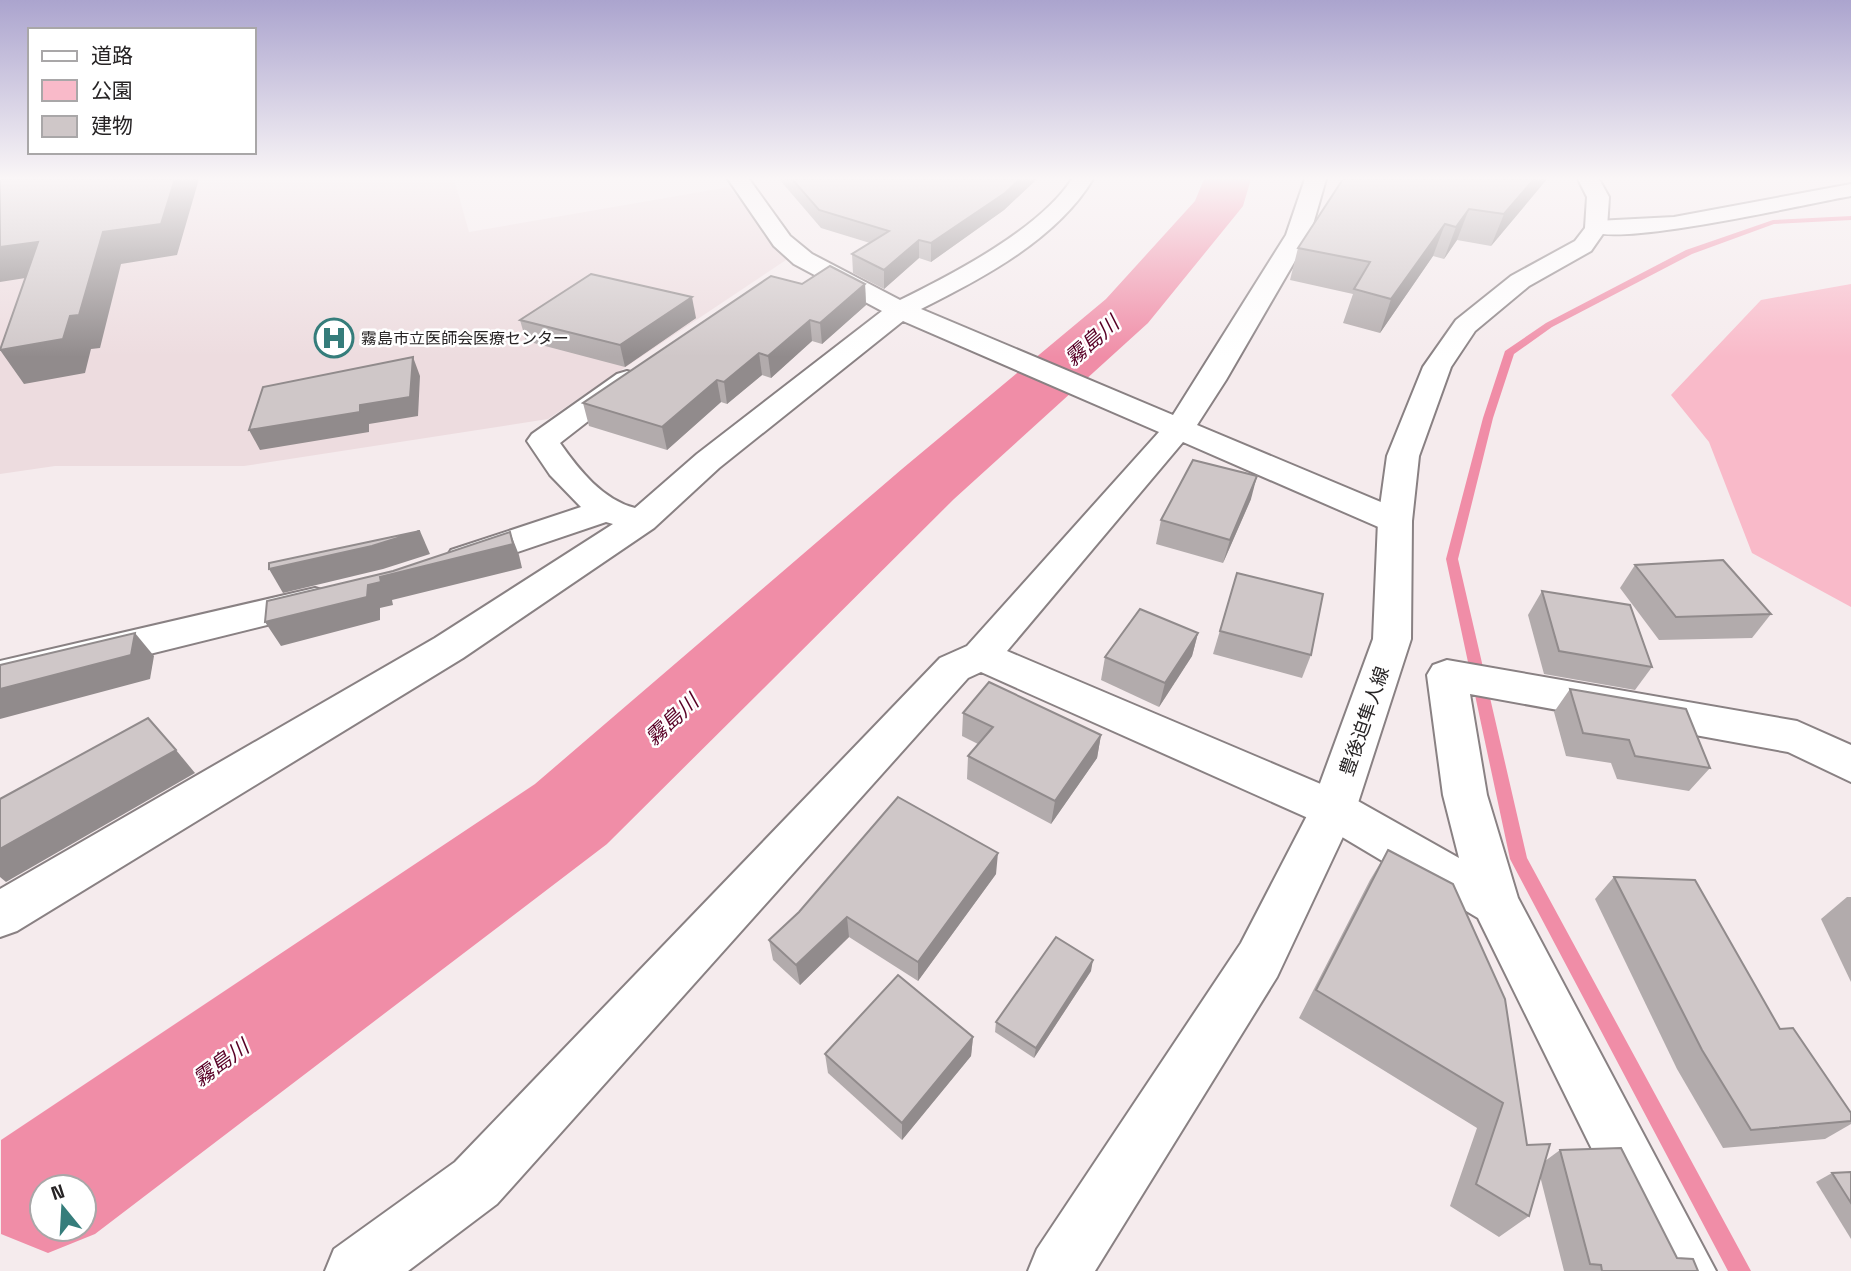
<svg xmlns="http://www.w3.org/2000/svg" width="1851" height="1271" font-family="'Space Grotesk','Noto Sans JP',sans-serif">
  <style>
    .built { fill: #eddcdf }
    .green { fill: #f9bac9 }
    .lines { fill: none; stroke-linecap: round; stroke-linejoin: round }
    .stream { fill: #f08da7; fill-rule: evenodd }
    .river { fill: #f08da7; fill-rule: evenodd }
    .minor-casing { stroke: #898183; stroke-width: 4 }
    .major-casing { stroke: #898183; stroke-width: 4 }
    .minor { fill: #fff; fill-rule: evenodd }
    .major { fill: #fff; fill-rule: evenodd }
    .wall { fill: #b2abac }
    .shaded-wall { fill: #918b8c }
    .building { fill: #cfc7c8; stroke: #918b8c; stroke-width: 2 }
    .labels { text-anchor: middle; stroke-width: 5; stroke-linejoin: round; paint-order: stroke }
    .far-poi-label { font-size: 16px; fill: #272425; stroke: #fff; text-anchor: start }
    .street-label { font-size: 19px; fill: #272425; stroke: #fff }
    .water-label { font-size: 21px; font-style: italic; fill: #590026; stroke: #fff }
  </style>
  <rect width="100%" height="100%" fill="#f5ebed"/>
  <!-- built -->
  <path class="built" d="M 0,179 L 454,179 L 469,232 L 729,187 L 789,258 L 548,419 L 244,466 L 55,466 L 0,474 Z"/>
  <!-- green -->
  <path class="green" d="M 1851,284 L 1851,607 L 1752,553 L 1709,442 L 1671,395 L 1761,300 Z"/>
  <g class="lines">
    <!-- stream -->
    <path class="stream" d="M 1851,216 L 1851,220 L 1774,224 L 1692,254 L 1552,327 L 1514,354 L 1493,418 L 1458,559 L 1527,858 L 1751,1271 L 1728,1271 L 1510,859 L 1446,559 L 1483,418 L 1505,351 L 1546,323 L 1686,250 L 1773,220 Z"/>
    <!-- river -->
    <path class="river" d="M 1204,179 L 1251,179 L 1243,206 L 1235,216 L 1148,323 L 954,499 L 607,844 L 95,1234 L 48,1253 L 1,1234 L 1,1140 L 535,784 L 902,469 L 1106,299 L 1195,201 ZM 42,1187 L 84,1187 L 84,1229 L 42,1229 Z"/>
    <defs>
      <g id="minor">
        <path d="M 728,179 L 749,179 L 790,236 L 812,254 L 900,300 C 953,274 1040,229 1072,179 L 1093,179 C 1057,239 983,278 921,309 L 1173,415 L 1286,235 L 1305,179 L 1326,179 L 1310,235 L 1226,380 L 1197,425 L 1407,513 L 1412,521 L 1407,529 L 1395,532 L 1383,529 L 1183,442 L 1007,651 L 1349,796 L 1459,858 L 1443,795 L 1427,675 L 1433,665 L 1447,660 L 1797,721 L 1851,745 L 1851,782 L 1788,752 L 1470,694 L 1487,795 L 1518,898 L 1716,1271 L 1652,1271 L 1478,918 L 1317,822 L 981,672 L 968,678 L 497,1204 L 408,1271 L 325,1271 L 334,1249 L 455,1162 L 940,658 L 967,646 L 1159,432 L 903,321 L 719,468 L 654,528 L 463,658 L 17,931 L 0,937 L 0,889 L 435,638 L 613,524 L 606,522 L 464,570 L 451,566 L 446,558 L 451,550 L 581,507 L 550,475 L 527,441 L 532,434 L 617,374 L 627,371 L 637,374 L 641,380 L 560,443 C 579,470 603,500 635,508 L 697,454 L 882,311 L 794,264 L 774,246 Z"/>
        <path d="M 1851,184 L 1851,196 C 1814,202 1601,252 1585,228 L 1596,221 L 1674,217 Z"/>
        <path d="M 315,588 L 328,592 L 334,601 L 328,610 L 0,691 L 0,661 Z"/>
      </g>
      <path id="major" d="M 1578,179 L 1599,179 L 1609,197 L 1607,228 L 1591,251 L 1529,286 L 1475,331 L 1451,367 L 1419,456 L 1412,521 L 1411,639 L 1356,809 L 1277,977 L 1095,1271 L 1028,1271 L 1037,1249 L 1241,943 L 1311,808 L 1373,639 L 1378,521 L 1387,456 L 1423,367 L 1456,320 L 1511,276 L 1575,241 L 1585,228 L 1587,197 Z"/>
    </defs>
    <!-- minor casing -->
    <use href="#minor" class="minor-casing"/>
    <!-- major casing -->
    <use href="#major" class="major-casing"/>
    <!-- minor -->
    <use href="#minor" class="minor"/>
    <!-- major -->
    <use href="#major" class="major"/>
  </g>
  <!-- wall -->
  <g class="wall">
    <path d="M 779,179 L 1037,179 L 1004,210 L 931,262 L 919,258 L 884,289 L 853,273 L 852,254 L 870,243 L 821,228 Z"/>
    <path d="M 1343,179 L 1547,179 L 1491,246 L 1457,240 L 1444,259 L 1433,256 L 1380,333 L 1343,323 L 1353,294 L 1290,280 L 1298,248 Z"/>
    <path d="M 802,284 L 865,284 L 866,305 L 822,344 L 812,341 L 771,378 L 762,375 L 727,404 L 721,402 L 667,450 L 589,426 L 583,403 Z"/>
    <path d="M 696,318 L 625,367 L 526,341 L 520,320 Z"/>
    <path d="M 1251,499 L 1223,563 L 1156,544 L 1161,520 Z"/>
    <path d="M 1635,565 L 1771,614 L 1752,638 L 1659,640 L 1620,588 Z"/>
    <path d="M 1237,573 L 1311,655 L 1302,678 L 1213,654 Z"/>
    <path d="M 1542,591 L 1652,667 L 1635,690 L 1544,674 L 1528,615 Z"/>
    <path d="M 1198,633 L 1192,656 L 1159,707 L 1101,680 L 1105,657 Z"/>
    <path d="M 1570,689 L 1710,768 L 1689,791 L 1617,779 L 1611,763 L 1566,756 L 1554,712 Z"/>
    <path d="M 963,713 L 1101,735 L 1097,758 L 1051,824 L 967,779 L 968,756 L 978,744 L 962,736 Z"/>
    <path d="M 1388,850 L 1527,1145 L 1545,1161 L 1560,1150 L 1677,1258 L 1698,1271 L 1564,1271 L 1540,1176 L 1529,1216 L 1499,1237 L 1450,1206 L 1477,1128 L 1299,1018 L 1370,880 Z"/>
    <path d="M 996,874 L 918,981 L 849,937 L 800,985 L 773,960 L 769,940 Z"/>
    <path d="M 1614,877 L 1780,1029 L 1851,1113 L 1851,1124 L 1825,1139 L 1723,1148 L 1677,1069 L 1595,899 Z"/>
    <path d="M 1847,897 L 1851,897 L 1851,982 L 1821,919 Z"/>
    <path d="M 1091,971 L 1034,1058 L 995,1032 L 996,1022 Z"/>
    <path d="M 973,1037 L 971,1056 L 902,1140 L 828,1073 L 825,1054 Z"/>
    <path d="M 1851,1172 L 1851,1239 L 1816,1182 L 1832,1173 Z"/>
  </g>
  <!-- shaded-wall -->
  <g class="shaded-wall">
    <path d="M 175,179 L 199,179 L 177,255 L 121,264 L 100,348 L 91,349 L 85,373 L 24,384 L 0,350 L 70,316 L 103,232 Z"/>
    <path d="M 1020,179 L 1037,179 L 1004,210 L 931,262 L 931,243 Z"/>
    <path d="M 1534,179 L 1547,179 L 1491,246 L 1504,214 Z"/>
    <path d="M 1469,209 L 1457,240 L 1444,259 L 1456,227 Z"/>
    <path d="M 1445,224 L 1433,256 L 1380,333 L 1391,299 Z"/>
    <path d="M 919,240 L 919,258 L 884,289 L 884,270 Z"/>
    <path d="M 38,242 L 57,273 L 0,282 L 0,247 Z"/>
    <path d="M 865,284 L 866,305 L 822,344 L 820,323 Z"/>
    <path d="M 692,297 L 696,318 L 625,367 L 620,345 Z"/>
    <path d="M 810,320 L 812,341 L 771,378 L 768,356 Z"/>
    <path d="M 759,353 L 762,375 L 727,404 L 724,382 Z"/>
    <path d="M 413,357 L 420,376 L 418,416 L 369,424 L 369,432 L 260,450 L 249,430 L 360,405 Z"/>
    <path d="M 717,380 L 721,402 L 667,450 L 662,427 Z"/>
    <path d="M 1257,476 L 1251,499 L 1223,563 L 1230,540 Z"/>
    <path d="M 420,531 L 430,554 L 383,569 L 283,593 L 269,569 Z"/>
    <path d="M 510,532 L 519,555 L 522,568 L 392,600 L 393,605 L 380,608 L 380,620 L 281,646 L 265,622 L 368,585 L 380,577 Z"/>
    <path d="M 135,633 L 154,656 L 150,679 L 0,719 L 0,689 Z"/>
    <path d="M 1198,633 L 1192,656 L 1159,707 L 1165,683 Z"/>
    <path d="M 1101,735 L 1097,758 L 1051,824 L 1055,801 Z"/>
    <path d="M 176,750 L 195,773 L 6,882 L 0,877 L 0,849 Z"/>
    <path d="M 998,853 L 996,874 L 918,981 L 918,962 Z"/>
    <path d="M 847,917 L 849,937 L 800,985 L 796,965 Z"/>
    <path d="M 1093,960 L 1091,971 L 1034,1058 L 1036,1048 Z"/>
    <path d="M 973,1037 L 971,1056 L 902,1140 L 902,1123 Z"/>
  </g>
  <!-- building -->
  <g class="building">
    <path d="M 0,179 L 175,179 L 161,224 L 103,232 L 79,315 L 70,316 L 63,339 L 0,350 L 38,242 L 0,247 Z"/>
    <path d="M 792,179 L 1020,179 L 1005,193 L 931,243 L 919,240 L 884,270 L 852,254 L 889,231 L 819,210 Z"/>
    <path d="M 1343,179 L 1534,179 L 1504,214 L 1469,209 L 1456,227 L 1445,224 L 1391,299 L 1354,289 L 1370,262 L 1298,248 Z"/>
    <path d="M 830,266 L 865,284 L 820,323 L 810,320 L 768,356 L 759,353 L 724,382 L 717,380 L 662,427 L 583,403 L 771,276 L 802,284 Z"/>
    <path d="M 591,274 L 692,297 L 620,345 L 520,320 Z"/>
    <path d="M 413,357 L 410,397 L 360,405 L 360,412 L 249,430 L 263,387 Z"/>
    <path d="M 1193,460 L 1257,476 L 1230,540 L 1161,520 Z"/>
    <path d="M 420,531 L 372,546 L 269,569 L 269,563 Z"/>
    <path d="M 510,532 L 513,544 L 380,577 L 381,582 L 368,585 L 367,597 L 265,622 L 267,601 L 393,571 Z"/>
    <path d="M 1723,560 L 1771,614 L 1676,617 L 1635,565 Z"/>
    <path d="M 1237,573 L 1323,594 L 1311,655 L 1220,631 Z"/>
    <path d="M 1542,591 L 1630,605 L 1652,667 L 1559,651 Z"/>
    <path d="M 1140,609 L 1198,633 L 1165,683 L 1105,657 Z"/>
    <path d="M 135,633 L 131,655 L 0,689 L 0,665 Z"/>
    <path d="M 989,682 L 1101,735 L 1055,801 L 968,756 L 993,727 L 963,713 Z"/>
    <path d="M 1570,689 L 1686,709 L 1710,768 L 1635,756 L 1629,740 L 1583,733 Z"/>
    <path d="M 148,718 L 176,750 L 0,849 L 0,799 Z"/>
    <path d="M 898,797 L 998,853 L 918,962 L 847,917 L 796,965 L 769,940 L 799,912 Z"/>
    <path d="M 1388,850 L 1453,884 L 1505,999 L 1527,1145 L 1550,1144 L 1529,1216 L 1476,1184 L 1503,1103 L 1316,990 Z"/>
    <path d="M 1614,877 L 1695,880 L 1780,1029 L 1793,1028 L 1851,1113 L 1851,1121 L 1751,1130 L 1702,1050 Z"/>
    <path d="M 1056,937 L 1093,960 L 1036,1048 L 996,1022 Z"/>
    <path d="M 898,975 L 973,1037 L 902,1123 L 825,1054 Z"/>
    <path d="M 1621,1148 L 1677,1258 L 1693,1259 L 1698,1271 L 1602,1271 L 1601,1265 L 1590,1264 L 1560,1150 Z"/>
    <path d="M 1851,1172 L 1851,1203 L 1832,1173 Z"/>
  </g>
  <!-- sky -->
  <linearGradient id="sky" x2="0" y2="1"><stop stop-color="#aba4ce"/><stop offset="0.5" stop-color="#faf6f7"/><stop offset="1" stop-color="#faf6f7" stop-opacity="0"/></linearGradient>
  <rect width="1851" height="357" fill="url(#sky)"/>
  <!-- icons -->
  <defs>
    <symbol id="hospital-ring" viewBox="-11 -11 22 22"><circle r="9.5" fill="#fff" stroke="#357d7b" stroke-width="1.5"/><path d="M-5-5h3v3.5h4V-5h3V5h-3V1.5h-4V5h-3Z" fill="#357d7b"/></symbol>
  </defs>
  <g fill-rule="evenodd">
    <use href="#hospital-ring" x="312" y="316" width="44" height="44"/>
  </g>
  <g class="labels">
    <!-- far-poi labels -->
    <g class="far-poi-label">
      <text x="361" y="344">霧島市立医師会医療センター</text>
    </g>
    <!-- street labels -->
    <g class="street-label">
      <text transform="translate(1364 721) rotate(-71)" y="7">豊後迫隼人線</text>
    </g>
    <!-- water labels -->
    <g class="water-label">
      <text transform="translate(1092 341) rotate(-41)" y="7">霧島川</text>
      <text transform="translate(672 720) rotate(-43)" y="7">霧島川</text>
      <text transform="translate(221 1063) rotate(-36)" y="7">霧島川</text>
    </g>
  </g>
  <!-- legend -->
  <rect x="28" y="28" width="228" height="126" fill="#ffffff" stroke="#a9a7a8" stroke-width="2"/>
  <rect x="42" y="51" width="35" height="10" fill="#ffffff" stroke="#a9a7a8" stroke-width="2"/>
  <text x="91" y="63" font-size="21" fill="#272425">道路</text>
  <rect x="42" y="80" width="35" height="21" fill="#f9bac9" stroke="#a9a7a8" stroke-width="2"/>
  <text x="91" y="98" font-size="21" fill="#272425">公園</text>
  <rect x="42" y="116" width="35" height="21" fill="#cfc7c8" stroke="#a9a7a8" stroke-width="2"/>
  <text x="91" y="133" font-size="21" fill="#272425">建物</text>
  <!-- north arrow -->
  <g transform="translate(63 1208) rotate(342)"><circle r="33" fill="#ffffff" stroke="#a9a7a8" stroke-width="2"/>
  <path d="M0-5L12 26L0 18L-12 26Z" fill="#357d7b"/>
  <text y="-10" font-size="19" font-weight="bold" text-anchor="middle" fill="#272425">N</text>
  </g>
</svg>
